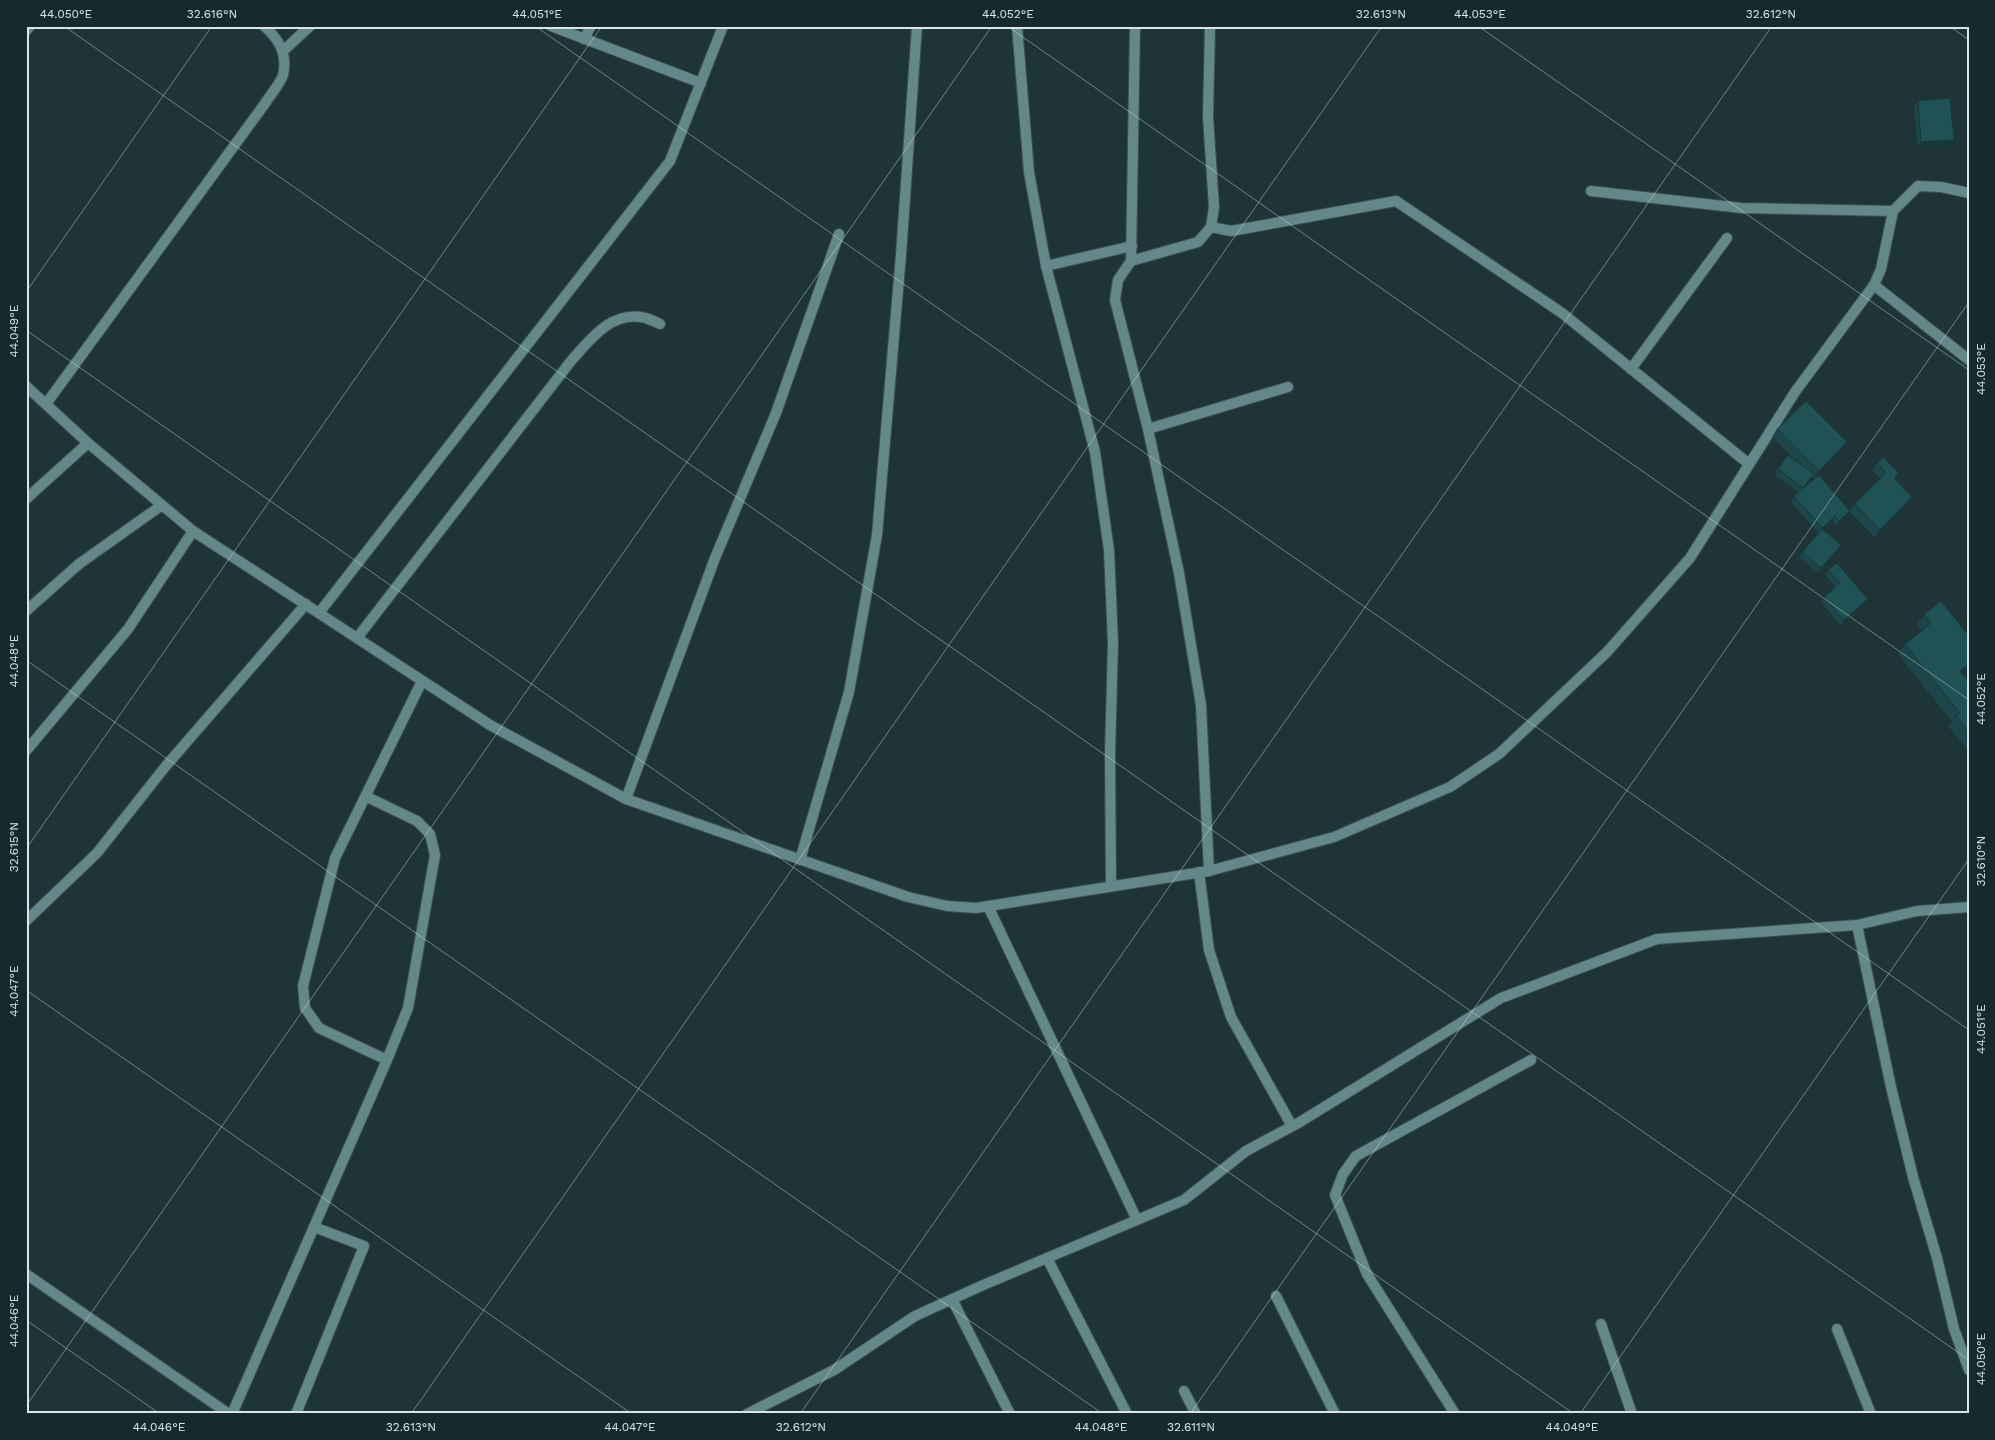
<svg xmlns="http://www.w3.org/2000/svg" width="1995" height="1440" font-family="'Work Sans',sans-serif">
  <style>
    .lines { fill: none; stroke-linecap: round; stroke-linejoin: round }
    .service-casing { stroke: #3c5052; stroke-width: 12 }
    .minor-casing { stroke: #3c5052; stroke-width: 12 }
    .service { stroke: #64878a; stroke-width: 10 }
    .minor { stroke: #64878a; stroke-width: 10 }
    .wall { fill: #1c4649 }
    .shaded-wall { fill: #16393c }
    .building { fill: #205155; stroke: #16393c }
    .ticks { fill: none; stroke: #d9e6e7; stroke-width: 1; stroke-opacity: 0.45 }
    .neatline { fill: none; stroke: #d9e6e7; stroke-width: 2 }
    .ticks-label { font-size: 12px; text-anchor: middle; fill: #d9e6e7 }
  </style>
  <rect width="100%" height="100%" fill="#1e3436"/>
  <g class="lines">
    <defs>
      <g id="service">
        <path d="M 1874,285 L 1969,360"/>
        <path d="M 1199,872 L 1209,950 L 1231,1017 L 1292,1126"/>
        <path d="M 1276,1296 L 1335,1414"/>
        <path d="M 1601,1324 L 1632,1414"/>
        <path d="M 296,1414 L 364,1246 L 314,1227"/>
      </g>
      <g id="minor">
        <path d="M 551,26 L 701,83"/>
        <path d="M 1017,26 L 1029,172 L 1046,266 L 1095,452 L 1109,550 L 1113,643 L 1110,753 L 1111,886"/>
        <path d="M 26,31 L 30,26"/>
        <path d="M 584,39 L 591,26"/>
        <path d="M 283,51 L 310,26"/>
        <path d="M 1591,191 L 1741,208 L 1893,211"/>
        <path d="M 1211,227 L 1231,231 L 1396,201 L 1562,313 L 1749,464"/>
        <path d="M 1131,261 L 1135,26"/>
        <path d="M 1046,266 L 1132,246"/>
        <path d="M 1631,369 L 1727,238"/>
        <path d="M 26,386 L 88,443 L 193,531 L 490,725 L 626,799 L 908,897 L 947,906 L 976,908 L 1209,871 L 1334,837 L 1450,787 L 1499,754 L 1607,652 L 1690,558 L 1795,392 L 1874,285 L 1881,269 L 1893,211 L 1918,186 L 1941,187 L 1969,193"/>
        <path d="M 46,404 L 266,102 C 271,94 280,84 283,75 C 288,54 279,39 264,26"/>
        <path d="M 1148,429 L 1288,387"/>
        <path d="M 26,499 L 88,443"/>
        <path d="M 26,611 L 79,564 L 162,505"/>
        <path d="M 319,613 L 670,161 L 723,26"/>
        <path d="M 357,638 L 571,361 C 590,340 609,313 641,317 C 647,318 654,321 660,324"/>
        <path d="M 26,751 L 128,629 L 193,531"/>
        <path d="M 626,799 L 715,558 L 776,413 L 839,234"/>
        <path d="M 800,860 L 849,692 L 877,535 L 901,255 L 917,26"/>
        <path d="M 1209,871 L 1201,705 L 1179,573 L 1148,429 L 1115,300 L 1118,280 L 1131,261 L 1198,242 L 1211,227 L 1214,207 L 1208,117 L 1210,26"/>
        <path d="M 988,906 L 1137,1220"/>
        <path d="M 26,921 L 97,853 L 165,767 L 306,604"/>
        <path d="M 1857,925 L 1891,1087 L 1913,1177 L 1937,1258 L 1954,1329 L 1969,1370"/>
        <path d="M 387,1060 L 319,1028 L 305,1008 L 303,986 L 335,858 L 422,681"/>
        <path d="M 1047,1258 L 1127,1414"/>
        <path d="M 26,1274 L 229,1414"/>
        <path d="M 952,1299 L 1010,1414"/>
        <path d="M 1837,1329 L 1871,1414"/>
        <path d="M 1184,1391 L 1196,1414"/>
        <path d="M 232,1414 L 387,1060 L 408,1008 L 435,855 L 430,834 L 417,821 L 367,797"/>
        <path d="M 747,1414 L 834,1370 L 915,1316 L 981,1286 L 1184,1200 L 1246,1151 L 1300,1122 L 1501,998 L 1657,939 L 1857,925 L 1917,911 L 1969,907"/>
        <path d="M 1455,1414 L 1367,1274 L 1335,1195 L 1343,1174 L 1356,1156 L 1531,1060"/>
      </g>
    </defs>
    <!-- service casing -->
    <use href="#service" class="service-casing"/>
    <!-- minor casing -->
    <use href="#minor" class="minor-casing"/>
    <!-- service -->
    <use href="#service" class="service"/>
    <!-- minor -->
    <use href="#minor" class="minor"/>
  </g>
  <!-- wall -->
  <g class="wall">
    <path d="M 1918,101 L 1950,145 L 1918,147 L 1914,106 Z"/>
    <path d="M 1777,429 L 1847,442 L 1842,450 L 1813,479 L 1812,477 L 1802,489 L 1850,511 L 1855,504 L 1880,479 L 1872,470 L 1877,463 L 1912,497 L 1907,505 L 1874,537 L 1850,512 L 1847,516 L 1836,526 L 1832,521 L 1823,529 L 1841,545 L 1818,573 L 1799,557 L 1818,533 L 1791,502 L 1794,496 L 1799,493 L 1774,474 L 1778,469 L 1795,460 L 1772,437 Z"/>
    <path d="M 1828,570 L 1864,604 L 1840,625 L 1821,602 L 1824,597 L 1835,587 L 1825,575 Z"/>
    <path d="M 1941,601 L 1962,673 L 1969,682 L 1969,749 L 1968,750 L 1948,726 L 1952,722 L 1898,654 L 1905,644 L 1922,631 L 1917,624 L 1924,614 Z"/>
    <path d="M 1969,610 L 1969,618 L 1966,614 Z"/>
  </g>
  <!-- shaded-wall -->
  <g class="shaded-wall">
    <path d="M 1954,140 L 1950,145 L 1918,147 L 1921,142 Z"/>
    <path d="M 1847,442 L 1842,450 L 1813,479 L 1819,471 Z"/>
    <path d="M 1912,497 L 1907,505 L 1874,537 L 1880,530 Z"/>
    <path d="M 1850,511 L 1847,516 L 1836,526 L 1839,521 Z"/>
    <path d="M 1835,516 L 1832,521 L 1819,533 L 1822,528 Z"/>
    <path d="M 1868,599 L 1864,604 L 1840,625 L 1844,620 Z"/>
    <path d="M 1969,664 L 1969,668 L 1953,681 L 1960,671 Z"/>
  </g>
  <!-- building -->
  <g class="building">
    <path d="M 1950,98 L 1954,140 L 1921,142 L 1918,101 Z"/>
    <path d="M 1806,401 L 1847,442 L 1819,471 L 1777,429 Z"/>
    <path d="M 1788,455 L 1814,474 L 1803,488 L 1778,469 Z"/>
    <path d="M 1883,457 L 1899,473 L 1894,478 L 1912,497 L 1880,530 L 1855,504 L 1886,473 L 1877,463 Z"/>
    <path d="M 1819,475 L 1850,511 L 1839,521 L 1835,516 L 1822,528 L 1794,496 Z"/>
    <path d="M 1822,529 L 1841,545 L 1821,568 L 1802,552 Z"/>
    <path d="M 1837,563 L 1868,599 L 1844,620 L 1824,597 L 1840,583 L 1828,570 Z"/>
    <path d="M 1941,601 L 1969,636 L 1969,664 L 1960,671 L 1969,682 L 1969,733 L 1956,716 L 1960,713 L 1905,644 L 1931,623 L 1924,614 Z"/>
  </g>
  <!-- ticks -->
  <path class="ticks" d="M 64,26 L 1969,1360M 535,26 L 1969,1030M 1007,26 L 1969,700M 1478,26 L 1969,370M 1949,26 L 1969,40M 26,292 L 212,26M 26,330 L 1574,1414M 26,660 L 1103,1414M 26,849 L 602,26M 26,990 L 632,1414M 26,1320 L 160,1414M 26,1406 L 992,26M 411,1414 L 1382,26M 800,1414 L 1772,26M 1190,1414 L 1969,302M 1580,1414 L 1969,859"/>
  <!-- border -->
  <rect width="1995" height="1440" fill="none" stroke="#142a2c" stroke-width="55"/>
  <rect x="28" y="28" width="1940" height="1384" class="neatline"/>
  <g class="ticks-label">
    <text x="66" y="18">44.050°E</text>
    <text x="212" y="18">32.616°N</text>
    <text x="537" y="18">44.051°E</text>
    <text x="1008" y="18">44.052°E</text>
    <text x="1381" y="18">32.613°N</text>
    <text x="1480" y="18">44.053°E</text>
    <text x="1771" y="18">32.612°N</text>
    <text transform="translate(14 331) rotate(-90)" y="4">44.049°E</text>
    <text transform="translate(1981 369) rotate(-90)" y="4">44.053°E</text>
    <text transform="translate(14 661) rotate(-90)" y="4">44.048°E</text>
    <text transform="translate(1981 699) rotate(-90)" y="4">44.052°E</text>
    <text transform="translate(14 847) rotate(-90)" y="4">32.615°N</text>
    <text transform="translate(1981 861) rotate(-90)" y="4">32.610°N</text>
    <text transform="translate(14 991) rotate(-90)" y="4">44.047°E</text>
    <text transform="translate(1981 1029) rotate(-90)" y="4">44.051°E</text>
    <text transform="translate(14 1321) rotate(-90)" y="4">44.046°E</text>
    <text transform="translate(1981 1359) rotate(-90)" y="4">44.050°E</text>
    <text x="159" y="1431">44.046°E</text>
    <text x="411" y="1431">32.613°N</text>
    <text x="630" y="1431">44.047°E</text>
    <text x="801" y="1431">32.612°N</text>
    <text x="1101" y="1431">44.048°E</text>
    <text x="1191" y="1431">32.611°N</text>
    <text x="1572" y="1431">44.049°E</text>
  </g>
</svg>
